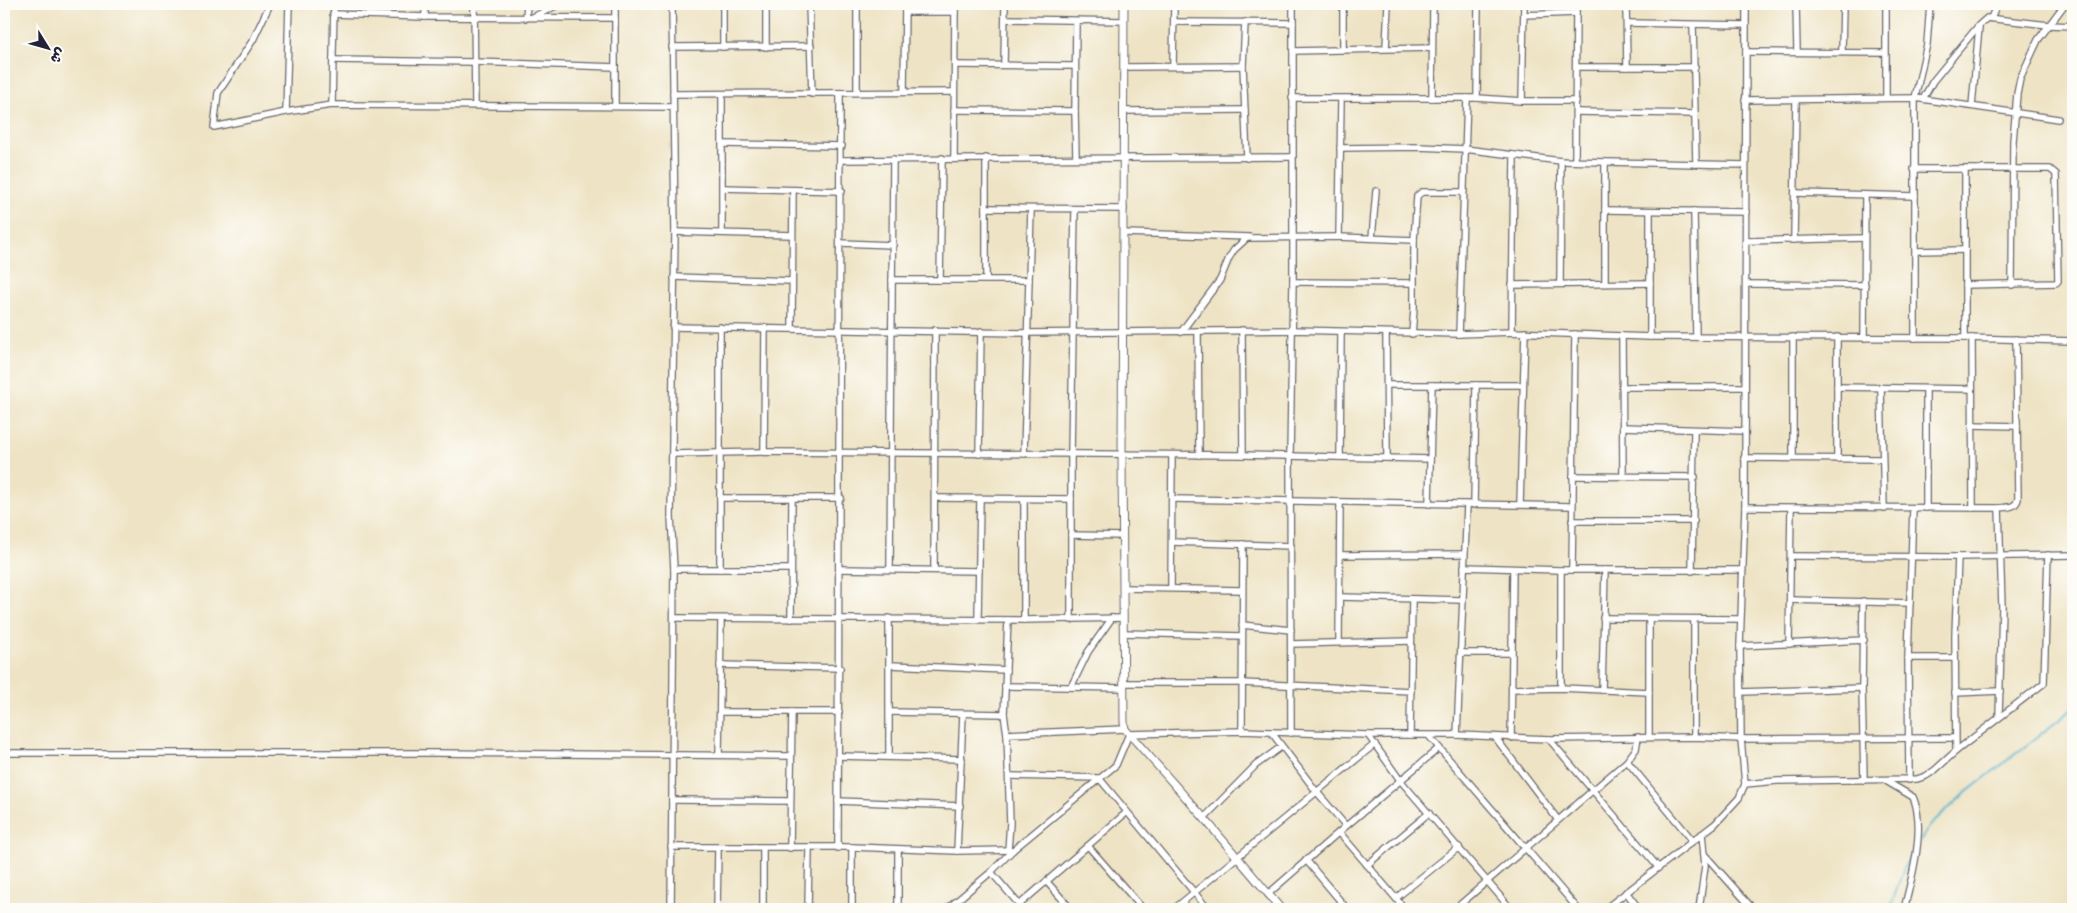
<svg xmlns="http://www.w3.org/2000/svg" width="2077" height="913" font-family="'Playpen Sans','Playpen Sans Arabic',sans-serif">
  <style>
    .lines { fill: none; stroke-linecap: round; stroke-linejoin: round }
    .stream { stroke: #51b2d0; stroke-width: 2 }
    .minor-casing { stroke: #69666b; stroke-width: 8 }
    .tertiary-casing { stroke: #69666b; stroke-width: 9 }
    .minor { stroke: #fff; stroke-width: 5.5 }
    .tertiary { stroke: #fff; stroke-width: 7 }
  </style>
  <rect width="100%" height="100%" fill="#fdfcf7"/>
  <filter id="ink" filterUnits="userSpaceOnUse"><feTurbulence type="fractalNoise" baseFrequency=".02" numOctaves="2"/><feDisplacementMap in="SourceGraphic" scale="10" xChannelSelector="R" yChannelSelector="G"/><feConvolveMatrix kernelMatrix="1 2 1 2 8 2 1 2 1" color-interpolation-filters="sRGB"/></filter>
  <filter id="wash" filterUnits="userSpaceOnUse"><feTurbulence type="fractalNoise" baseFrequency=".0096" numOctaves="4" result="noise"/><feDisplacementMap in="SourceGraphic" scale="20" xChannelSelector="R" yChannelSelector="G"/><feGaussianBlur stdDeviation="1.12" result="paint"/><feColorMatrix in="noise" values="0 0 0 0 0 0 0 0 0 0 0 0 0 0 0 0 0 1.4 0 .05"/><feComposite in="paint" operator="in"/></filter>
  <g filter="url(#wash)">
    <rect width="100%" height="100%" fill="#eee3c4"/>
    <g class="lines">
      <!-- stream -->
      <g class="stream">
        <path d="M 1920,841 L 1929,827 L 1964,794 L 2073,709"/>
        <path d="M 1890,909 L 1905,865 L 1914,852"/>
      </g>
    </g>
  </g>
  <g filter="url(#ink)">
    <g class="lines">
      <defs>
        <g id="minor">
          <path d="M 270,4 L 253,40 L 218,93 L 214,127 L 286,112 L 332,105 L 673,107"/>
          <path d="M 474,4 L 475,105"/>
          <path d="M 615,4 L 615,106"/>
          <path d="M 809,4 L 812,94"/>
          <path d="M 857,4 L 857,92"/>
          <path d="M 1343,4 L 1343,49"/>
          <path d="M 1626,4 L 1627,67"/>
          <path d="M 1796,4 L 1797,51"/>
          <path d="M 905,12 L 955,12"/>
          <path d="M 333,14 L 425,17 L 615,18"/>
          <path d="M 1524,15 L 1576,13"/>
          <path d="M 425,17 L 425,4"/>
          <path d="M 533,17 L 560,4"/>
          <path d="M 526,18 L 527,4"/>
          <path d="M 1991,18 L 1997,4"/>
          <path d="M 1005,19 L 1124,21"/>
          <path d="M 1076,21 L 1075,111 L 1076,157"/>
          <path d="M 1174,22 L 1293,23"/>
          <path d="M 1245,22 L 1243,66 L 1247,158"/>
          <path d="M 1627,23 L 1746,25"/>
          <path d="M 1693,25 L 1696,164"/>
          <path d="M 672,47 L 811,46"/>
          <path d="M 723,47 L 723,4"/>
          <path d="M 766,47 L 766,4"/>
          <path d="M 1386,48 L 1388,4"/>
          <path d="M 1293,51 L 1432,48"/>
          <path d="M 1842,51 L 1843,4"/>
          <path d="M 1746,52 L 1885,53"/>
          <path d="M 333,60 L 474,62 L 615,67"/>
          <path d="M 1004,64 L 1005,4"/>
          <path d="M 955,65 L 1075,66"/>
          <path d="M 1173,66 L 1174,4"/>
          <path d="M 1125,67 L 1243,66"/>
          <path d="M 1576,67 L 1695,67"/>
          <path d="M 904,92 L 905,4"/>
          <path d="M 673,94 L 954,92"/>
          <path d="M 722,95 L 722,233"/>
          <path d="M 1292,98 L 1477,98 L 1522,101 L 1576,101"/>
          <path d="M 1432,98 L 1433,4"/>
          <path d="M 1477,98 L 1478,4"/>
          <path d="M 1886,98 L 1886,4"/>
          <path d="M 1923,99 L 1933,81 L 1979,25 L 1987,18 L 2049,25 L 2073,26"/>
          <path d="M 1745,100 L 1915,98 L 2058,119"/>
          <path d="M 1522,101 L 1524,4"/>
          <path d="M 332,105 L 334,4"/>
          <path d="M 1972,106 L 1979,27"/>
          <path d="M 954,110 L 1075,111"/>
          <path d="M 1123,111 L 1245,110"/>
          <path d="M 286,112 L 289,4"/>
          <path d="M 1576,112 L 1695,114"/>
          <path d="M 723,144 L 842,146"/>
          <path d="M 1340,148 L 1419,147 L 1465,149 L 1561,161 L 1745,165"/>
          <path d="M 954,158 L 955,4"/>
          <path d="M 842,160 L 1292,157"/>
          <path d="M 1575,161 L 1576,4"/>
          <path d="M 1914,169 L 2050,169 L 2056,174 L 2058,281 L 2056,283 L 1965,285"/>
          <path d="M 723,188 L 842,191"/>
          <path d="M 1795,193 L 1915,196"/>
          <path d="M 986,208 L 1124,209"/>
          <path d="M 1605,210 L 1746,212"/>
          <path d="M 1694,211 L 1696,337"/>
          <path d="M 675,232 L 792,235"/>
          <path d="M 1124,233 L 1249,237"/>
          <path d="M 1339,237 L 1341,99"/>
          <path d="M 1372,238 L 1376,191"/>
          <path d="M 1794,240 L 1796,100"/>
          <path d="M 1747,241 L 1864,238"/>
          <path d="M 841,243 L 893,245"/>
          <path d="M 1916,251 L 1965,250"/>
          <path d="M 674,277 L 792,281"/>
          <path d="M 986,279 L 986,158"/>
          <path d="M 892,280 L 1029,280"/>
          <path d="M 940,280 L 942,158"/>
          <path d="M 1293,282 L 1413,283"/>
          <path d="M 1560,283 L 1561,161"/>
          <path d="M 1605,283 L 1605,163"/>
          <path d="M 1746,284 L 1865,285"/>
          <path d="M 1512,285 L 1650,283"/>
          <path d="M 2012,285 L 2013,141 L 2017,94 L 2020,79 L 2038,40 L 2065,4"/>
          <path d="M 673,327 L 1027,333 L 1292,330 L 1459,334 L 1512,332 L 1650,337 L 1965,338 L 2073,341"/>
          <path d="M 792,328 L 793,190"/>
          <path d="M 1242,330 L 1243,455"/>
          <path d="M 1198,331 L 1199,455"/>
          <path d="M 1181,332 L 1220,280 L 1229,258 L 1234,250 L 1247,238 L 1339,237 L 1414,240"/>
          <path d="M 1512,332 L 1514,155"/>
          <path d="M 1386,334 L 1387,457"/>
          <path d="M 1412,334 L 1414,309 L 1414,240 L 1417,196 L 1422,192 L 1463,192"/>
          <path d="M 1459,334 L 1467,98"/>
          <path d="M 1622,336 L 1623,476"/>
          <path d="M 1650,337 L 1650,211"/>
          <path d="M 1793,337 L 1793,458"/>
          <path d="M 1837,337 L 1837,459"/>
          <path d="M 1864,338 L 1865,196"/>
          <path d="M 1915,338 L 1915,98 L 1927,44 L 1930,4"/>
          <path d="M 1965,338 L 1965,170"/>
          <path d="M 1972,338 L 1973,508"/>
          <path d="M 1387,385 L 1523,385"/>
          <path d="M 1622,387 L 1745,387"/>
          <path d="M 1837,387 L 1972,389"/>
          <path d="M 1881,389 L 1884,508"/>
          <path d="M 1972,425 L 2017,426"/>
          <path d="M 1623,427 L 1744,431"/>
          <path d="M 764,452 L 765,327"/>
          <path d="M 673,454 L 764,452 L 1243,455 L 1430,459"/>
          <path d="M 979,454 L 981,331"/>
          <path d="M 1024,454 L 1031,209"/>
          <path d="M 1340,457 L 1341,332"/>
          <path d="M 1744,458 L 1882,459"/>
          <path d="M 1573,476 L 1695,477"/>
          <path d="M 720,498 L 841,498"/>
          <path d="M 935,498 L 1071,499"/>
          <path d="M 1172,499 L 1572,506"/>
          <path d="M 1429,504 L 1432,385"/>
          <path d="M 1520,504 L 1525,332"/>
          <path d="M 1474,505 L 1476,385"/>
          <path d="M 1745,507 L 1999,508 C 2007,507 2016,508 2018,499 L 2016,339"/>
          <path d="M 1926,508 L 1926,389"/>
          <path d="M 1572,521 L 1694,521"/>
          <path d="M 1071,535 L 1123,536"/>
          <path d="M 1172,542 L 1291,546"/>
          <path d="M 1340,555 L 1464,554"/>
          <path d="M 1791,556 L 1958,557 L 2073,555"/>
          <path d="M 1464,567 L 1561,570 L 1742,570"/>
          <path d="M 674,569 L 791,569"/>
          <path d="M 720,569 L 720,327"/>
          <path d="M 840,569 L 979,571"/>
          <path d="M 890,569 L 893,159"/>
          <path d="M 934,570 L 935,330"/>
          <path d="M 1572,570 L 1575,334"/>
          <path d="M 1692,571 L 1694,430"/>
          <path d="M 1123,588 L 1242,590"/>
          <path d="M 1171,588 L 1172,455"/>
          <path d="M 1340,597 L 1462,600"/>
          <path d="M 1790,600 L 1910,603"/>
          <path d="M 1863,601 L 1862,688 L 1864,780"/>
          <path d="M 674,618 L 1024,620 L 1123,618"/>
          <path d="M 1603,618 L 1740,619"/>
          <path d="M 791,619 L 792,498"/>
          <path d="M 978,619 L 980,499"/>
          <path d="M 1024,620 L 1024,499"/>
          <path d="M 1071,620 L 1071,454 L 1075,209"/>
          <path d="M 1242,625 L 1291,630"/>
          <path d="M 1123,633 L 1242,636"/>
          <path d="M 1339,642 L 1340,503"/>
          <path d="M 1291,644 L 1411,641"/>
          <path d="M 1789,644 L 1791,508"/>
          <path d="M 1740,646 L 1864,640"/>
          <path d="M 1462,653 L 1511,653"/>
          <path d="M 1908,658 L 1955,658"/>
          <path d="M 720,665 L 840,668"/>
          <path d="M 890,665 L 1006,670"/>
          <path d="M 1124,683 L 1242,683 L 1411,691"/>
          <path d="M 1005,686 L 1124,688"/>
          <path d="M 1071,687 L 1088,652 L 1112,618"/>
          <path d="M 1561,688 L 1561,570"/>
          <path d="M 1512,689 L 1561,688 L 1649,692"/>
          <path d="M 1602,690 L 1605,570"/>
          <path d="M 1741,692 L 1862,688"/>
          <path d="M 1955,693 L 2000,691"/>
          <path d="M 720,712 L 839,712"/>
          <path d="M 890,712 L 1004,714 L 1008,620"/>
          <path d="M 1004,714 L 1007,734"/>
          <path d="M 1999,716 L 2002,607 L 1999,508"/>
          <path d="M 1242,731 L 1243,544"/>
          <path d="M 1272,733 L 1316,791 L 1346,826"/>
          <path d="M 1291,733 L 1290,455 L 1293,282 L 1293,4"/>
          <path d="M 1368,735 L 1400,780 L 1511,909"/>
          <path d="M 1410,735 L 1412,599"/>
          <path d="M 1457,735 L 1467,505"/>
          <path d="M 1429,736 L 1578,909"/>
          <path d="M 1495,737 L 1558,820"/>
          <path d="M 1649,737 L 1649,619"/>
          <path d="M 1694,737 L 1694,619"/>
          <path d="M 1511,738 L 1513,569"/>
          <path d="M 1549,739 L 1658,867"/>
          <path d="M 1956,751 L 1955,635 L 1958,557"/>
          <path d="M 4,753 L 435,753 L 790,756"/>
          <path d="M 719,755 L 721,619"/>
          <path d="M 839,756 L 962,759"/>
          <path d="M 889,757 L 889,618"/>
          <path d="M 1627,761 L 1693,841"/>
          <path d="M 1009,776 L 1099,778 L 1208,909"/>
          <path d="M 1909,780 L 1908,658 L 1913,508"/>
          <path d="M 1886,781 L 1913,797 C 1926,827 1912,878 1904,909"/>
          <path d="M 1745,784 L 1777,781 L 1917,779 L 1926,776 L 1935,770 L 1956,751 L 2044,683 L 2048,555"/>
          <path d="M 672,800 L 790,801"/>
          <path d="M 838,801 L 960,806"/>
          <path d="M 1204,818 L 1256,765 L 1281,747"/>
          <path d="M 1339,832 L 1405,909"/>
          <path d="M 1088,846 L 1143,909"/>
          <path d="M 671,847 L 852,847 L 957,851 L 1013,850"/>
          <path d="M 852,847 L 852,909"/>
          <path d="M 790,848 L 792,712"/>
          <path d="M 838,848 L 840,93"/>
          <path d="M 898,849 L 898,909"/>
          <path d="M 1008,850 L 1010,823 L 1007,734 L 1125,729"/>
          <path d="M 957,851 L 963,714"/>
          <path d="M 1704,854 L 1753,909"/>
          <path d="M 1306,860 L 1347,909"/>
          <path d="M 1367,865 L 1429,813"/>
          <path d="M 991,872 L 1023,909"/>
          <path d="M 1047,882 L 1071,909"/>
          <path d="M 1626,892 L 1639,909"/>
          <path d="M 1268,894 L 1339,832 L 1439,748"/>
          <path d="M 1396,898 L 1459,847"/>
          <path d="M 1019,905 L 1127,812"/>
          <path d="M 671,909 L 674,569 L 671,516 L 675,232 L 672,4"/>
          <path d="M 717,909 L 718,848"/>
          <path d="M 763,909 L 763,848"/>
          <path d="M 808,909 L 809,848"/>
          <path d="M 947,909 L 991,872 L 1013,850 L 1116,765 L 1129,734 L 1242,731 L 1368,735 L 1457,735 L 1549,739 L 1694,737 L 1741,739 L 1955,738"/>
          <path d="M 1174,909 L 1375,744"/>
          <path d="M 1455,909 L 1627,761 L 1636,749 L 1638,737"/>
          <path d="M 1605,909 L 1715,824 L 1739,798 L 1745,784 L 1741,739 L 1740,646 L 1745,507 L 1746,4"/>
          <path d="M 1699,909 L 1705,866 L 1702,834"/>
        </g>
        <path id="tertiary" d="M 1124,4 L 1122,456 L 1124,722 L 1125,729 L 1204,818 L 1281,909"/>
      </defs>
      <!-- minor casing -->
      <use href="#minor" class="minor-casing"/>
      <!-- tertiary casing -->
      <use href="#tertiary" class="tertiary-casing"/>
      <!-- minor -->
      <use href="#minor" class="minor"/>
      <!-- tertiary -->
      <use href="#tertiary" class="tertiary"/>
    </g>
  </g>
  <!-- margin -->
  <rect width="2077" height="913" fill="none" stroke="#fdfcf7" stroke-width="20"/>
  <!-- north arrow -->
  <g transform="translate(48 48) rotate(127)" stroke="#fdfcf7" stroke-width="4" paint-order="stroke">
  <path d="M0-4L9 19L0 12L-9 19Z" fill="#22223b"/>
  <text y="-8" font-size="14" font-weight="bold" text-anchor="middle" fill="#22223b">ش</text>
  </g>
</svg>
